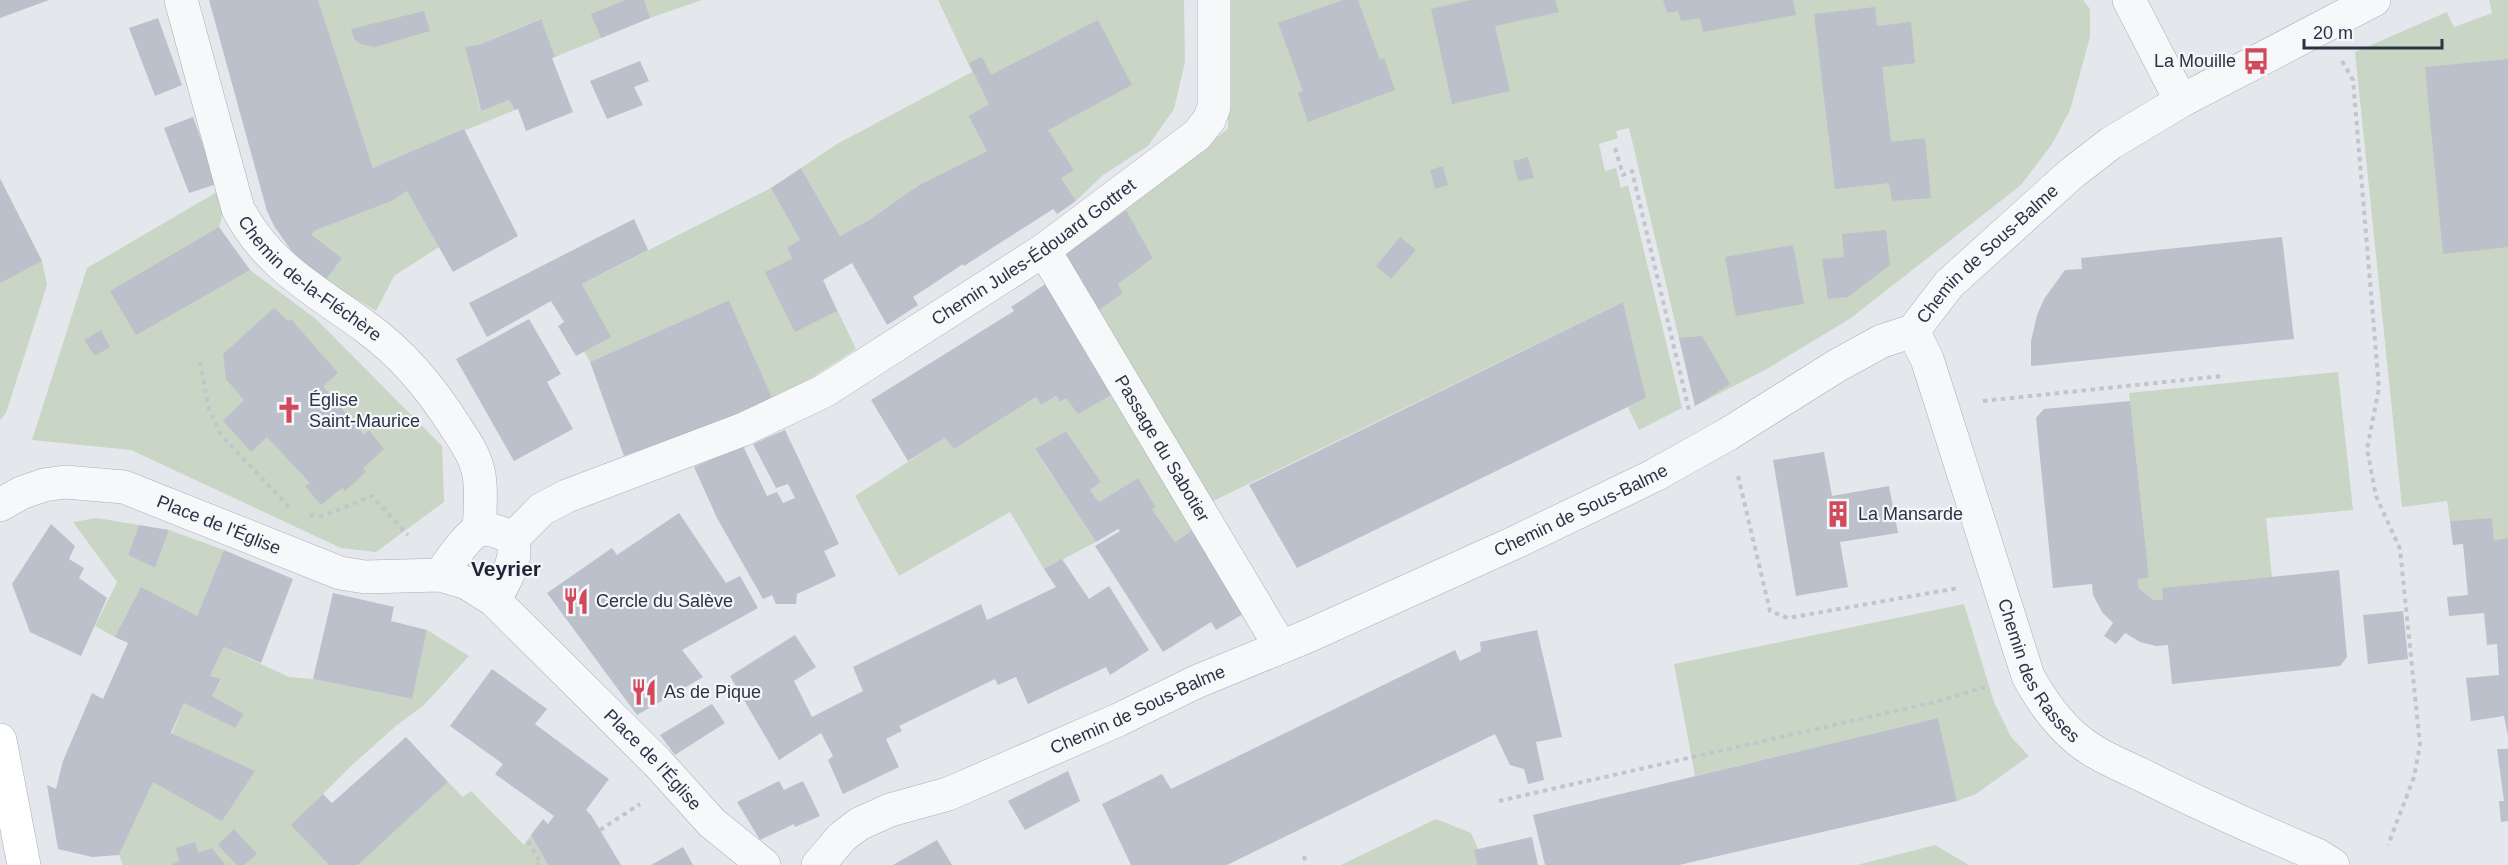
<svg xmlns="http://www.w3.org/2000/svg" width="2508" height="865" font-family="Helvetica,sans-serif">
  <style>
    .green { fill: #c9d6c5 }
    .building { fill: #bbc0ca }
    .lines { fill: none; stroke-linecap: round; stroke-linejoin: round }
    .street-casing { stroke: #a9aeb7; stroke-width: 34 }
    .secondary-casing { stroke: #a9aeb7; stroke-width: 34 }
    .path { stroke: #c2c5cb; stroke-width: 4; stroke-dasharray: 4.5 4.5; stroke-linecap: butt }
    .street { stroke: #f7f8fa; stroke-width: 33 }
    .secondary { stroke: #fff; stroke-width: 33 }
    .labels { text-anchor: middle; stroke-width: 4.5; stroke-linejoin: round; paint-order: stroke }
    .poi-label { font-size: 18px; fill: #2b3445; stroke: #f4f6f9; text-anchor: start }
    .street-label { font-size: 18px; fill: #2b3445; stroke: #f4f6f9 }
    .quarter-label { font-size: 21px; font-weight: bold; fill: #1d2536; stroke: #f4f6f9 }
  </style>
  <rect width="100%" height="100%" fill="#e4e7ec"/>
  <!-- green -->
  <g class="green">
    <path d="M 318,0 L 702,0 L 650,18 L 555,57 L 540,19 L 481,44 L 465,47 L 480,110 L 509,100 L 515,110 L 373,168 Z"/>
    <path d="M 938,0 L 1184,0 L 1185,62 L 1174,109 L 1148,146 L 1103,175 L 1076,201 L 989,104 L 968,116 L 987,151 L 919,185 L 869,220 L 840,236 L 801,168 L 837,144 L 972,72 Z"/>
    <path d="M 1228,0 L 2083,0 L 2090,9 L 2090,37 L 2070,110 L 2052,144 L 2021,185 L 1851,318 L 1765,370 L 1695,406 L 1629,128 L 1616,131 L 1618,138 L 1599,144 L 1605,171 L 1616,168 L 1621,188 L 1628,185 L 1682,408 L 1639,430 L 1628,407 L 1646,398 L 1623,302 L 1207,504 L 1090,317 L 1123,293 L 1118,284 L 1153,258 L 1124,207 L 1228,129 Z"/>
    <path d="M 2489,0 L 2508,0 L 2508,538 L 2494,540 L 2492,518 L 2450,521 L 2447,501 L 2402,507 L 2355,52 L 2447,12 L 2454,27 L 2492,13 Z"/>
    <path d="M 0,178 L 42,261 L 47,285 L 6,413 L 0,420 Z"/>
    <path d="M 771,188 L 800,240 L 787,247 L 792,259 L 823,280 L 856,349 L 774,402 L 729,300 L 590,362 L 584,351 L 593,305 L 582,284 Z"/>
    <path d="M 407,191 L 439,247 L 394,276 L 376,311 L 326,280 L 342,258 L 312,235 L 314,231 L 392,201 Z"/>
    <path d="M 217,192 L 225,205 L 219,228 L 250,270 L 316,319 L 442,446 L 444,502 L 376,552 L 341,548 L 131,450 L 32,440 L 87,268 Z"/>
    <path d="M 2338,372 L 2353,510 L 2266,518 L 2272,577 L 2163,588 L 2163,600 L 2153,600 L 2139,588 L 2138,579 L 2149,578 L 2129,393 Z"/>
    <path d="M 1115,393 L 1194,529 L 1175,542 L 1152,509 L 1156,507 L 1138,478 L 1099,502 L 1090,490 L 1101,482 L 1066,431 L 1035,450 L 1096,542 L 1044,569 L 1010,512 L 899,576 L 855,496 L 945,438 L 954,449 L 1036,397 L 1041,405 L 1056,396 L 1060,402 L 1066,398 L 1079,413 Z"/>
    <path d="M 97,518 L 139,525 L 128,555 L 155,568 L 169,530 L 224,550 L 197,616 L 115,637 L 95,626 L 117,582 L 73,522 Z"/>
    <path d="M 1964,604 L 1994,702 L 2011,737 L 2029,756 L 1976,794 L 1957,801 L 1938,718 L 1695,776 L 1674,664 Z"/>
    <path d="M 427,630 L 469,656 L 424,705 L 397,725 L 351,766 L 292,825 L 329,865 L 226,865 L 212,848 L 175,865 L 123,865 L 119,855 L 153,782 L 184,703 L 235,728 L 244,714 L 212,696 L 221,680 L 210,676 L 224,647 L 289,677 L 313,679 L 411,699 Z"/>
    <path d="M 448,782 L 463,797 L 471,791 L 524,845 L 531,835 L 548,865 L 358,865 Z"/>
    <path d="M 1436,819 L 1471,833 L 1485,865 L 1341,865 Z"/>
    <path d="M 1935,845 L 1969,865 L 1857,865 Z"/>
  </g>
  <!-- building -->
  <g class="building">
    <path d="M 0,0 L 49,0 L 0,18 Z"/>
    <path d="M 209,0 L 318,0 L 373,168 L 464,129 L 518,236 L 453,272 L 407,191 L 392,201 L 314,231 L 312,235 L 342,258 L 326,280 L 293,253 L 274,226 L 267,211 Z"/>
    <path d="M 626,0 L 644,0 L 650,18 L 601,38 L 591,14 Z"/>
    <path d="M 1343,0 L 1358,0 L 1380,60 L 1384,58 L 1395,90 L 1308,122 L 1298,93 L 1303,91 L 1278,23 Z"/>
    <path d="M 1471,0 L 1555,0 L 1559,12 L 1495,26 L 1510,91 L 1452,104 L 1431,9 Z"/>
    <path d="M 1663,0 L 1793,0 L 1796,15 L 1703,32 L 1700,18 L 1681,21 L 1678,11 L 1667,13 Z"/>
    <path d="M 1875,7 L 1877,26 L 1911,22 L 1915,63 L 1882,67 L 1891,142 L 1925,138 L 1931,198 L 1892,201 L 1889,183 L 1835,189 L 1814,14 Z"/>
    <path d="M 424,11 L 430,31 L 375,47 L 360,44 L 355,40 L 351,29 Z"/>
    <path d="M 158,18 L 182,85 L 155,96 L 129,28 Z"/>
    <path d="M 541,19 L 555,57 L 552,58 L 573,112 L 526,131 L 518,109 L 515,110 L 509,100 L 481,111 L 465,47 L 481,44 Z"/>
    <path d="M 1098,20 L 1132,85 L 1048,130 L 1074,170 L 1061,178 L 1076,201 L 1057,214 L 1053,209 L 1050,211 L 964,266 L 963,264 L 930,286 L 913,297 L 918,305 L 887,325 L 852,263 L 823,280 L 837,311 L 795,332 L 765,272 L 792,259 L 787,247 L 800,240 L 771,188 L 801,168 L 840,236 L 869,220 L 919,185 L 987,151 L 968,116 L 989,104 L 969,63 L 982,57 L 991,75 Z"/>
    <path d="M 2508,59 L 2508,247 L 2443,254 L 2425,67 Z"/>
    <path d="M 640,61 L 649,81 L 634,87 L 643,105 L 607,119 L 590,81 Z"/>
    <path d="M 193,117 L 217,184 L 189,193 L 164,128 Z"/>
    <path d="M 1528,157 L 1534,178 L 1518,181 L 1513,161 Z"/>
    <path d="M 1443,166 L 1448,185 L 1435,189 L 1430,170 Z"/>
    <path d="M 0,179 L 42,261 L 0,283 Z"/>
    <path d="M 1126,210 L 1153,258 L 1118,284 L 1123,293 L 1090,317 L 1058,257 L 1090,232 L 1091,236 Z"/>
    <path d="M 634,219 L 648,250 L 582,284 L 611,337 L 576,356 L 558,326 L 564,322 L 551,301 L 487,337 L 469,303 Z"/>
    <path d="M 219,227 L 250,270 L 136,335 L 110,291 Z"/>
    <path d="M 1886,230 L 1890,265 L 1848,297 L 1828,299 L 1822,259 L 1844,257 L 1842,234 Z"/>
    <path d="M 1400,237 L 1416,250 L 1391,279 L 1376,266 Z"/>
    <path d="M 2282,237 L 2294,339 L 2031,366 L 2031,341 L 2037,315 L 2044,299 L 2065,270 L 2082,269 L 2081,258 Z"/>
    <path d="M 1793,245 L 1804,304 L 1736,316 L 1725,257 Z"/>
    <path d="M 1050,281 L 1115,393 L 1078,414 L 1066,398 L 1060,402 L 1056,396 L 1041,405 L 1036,397 L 954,449 L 945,438 L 908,461 L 871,400 L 1014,311 L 1011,307 Z"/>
    <path d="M 729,300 L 774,402 L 624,456 L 590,362 Z"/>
    <path d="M 1623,302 L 1646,398 L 1297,568 L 1249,485 Z"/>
    <path d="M 274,308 L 288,321 L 291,319 L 338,373 L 323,386 L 364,435 L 369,430 L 384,449 L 363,468 L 366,472 L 355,482 L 345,491 L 342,488 L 321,505 L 305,486 L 310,483 L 267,437 L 251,452 L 223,421 L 244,400 L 226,379 L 223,354 Z"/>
    <path d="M 529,319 L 561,374 L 547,382 L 573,429 L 514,461 L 456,359 Z"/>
    <path d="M 101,330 L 110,347 L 95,356 L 84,340 Z"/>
    <path d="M 1702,336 L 1730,384 L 1695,406 L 1679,338 Z"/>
    <path d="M 2130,401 L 2149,578 L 2138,579 L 2139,588 L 2153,600 L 2163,600 L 2162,588 L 2339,570 L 2347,657 L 2340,666 L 2172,684 L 2168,645 L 2156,646 L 2140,642 L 2125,633 L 2116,644 L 2104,636 L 2113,623 L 2102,612 L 2093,595 L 2092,584 L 2053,588 L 2036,418 L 2044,409 Z"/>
    <path d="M 785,430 L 839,544 L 824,551 L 836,576 L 797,594 L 796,604 L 776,604 L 772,595 L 763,599 L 717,518 L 694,467 L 743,446 L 767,496 L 777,492 L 783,503 L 795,498 L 788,484 L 776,488 L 753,444 Z"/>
    <path d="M 1066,431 L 1101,482 L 1090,490 L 1099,502 L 1138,478 L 1156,507 L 1152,509 L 1175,542 L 1194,529 L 1243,614 L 1216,630 L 1211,622 L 1163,652 L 1095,546 L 1120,531 L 1118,529 L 1096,542 L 1035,449 Z"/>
    <path d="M 1824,452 L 1832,496 L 1889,486 L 1898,533 L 1840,542 L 1848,587 L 1796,596 L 1773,460 Z"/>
    <path d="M 679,513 L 726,583 L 740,576 L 758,608 L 682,650 L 703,677 L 637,715 L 547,593 L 612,548 L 617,555 Z"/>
    <path d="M 2492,518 L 2494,540 L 2508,538 L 2508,736 L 2504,716 L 2471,721 L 2466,678 L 2499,675 L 2497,644 L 2487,645 L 2484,613 L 2449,616 L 2447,597 L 2468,595 L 2463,544 L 2453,545 L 2450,521 Z"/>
    <path d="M 51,524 L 75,546 L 69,559 L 84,568 L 79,578 L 107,598 L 81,656 L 30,632 L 12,584 Z"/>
    <path d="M 139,525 L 169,530 L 155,568 L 128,555 Z"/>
    <path d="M 224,550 L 293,579 L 261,663 L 224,647 L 210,676 L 221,679 L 212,696 L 244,714 L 235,728 L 184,703 L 171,733 L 255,771 L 222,821 L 153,782 L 119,855 L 92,857 L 58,849 L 47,785 L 56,789 L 63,761 L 92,693 L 103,699 L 128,643 L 115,637 L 141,587 L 197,616 Z"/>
    <path d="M 1062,559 L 1089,599 L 1109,586 L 1149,650 L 1110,675 L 1106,667 L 1028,704 L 1016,677 L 998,685 L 995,679 L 899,726 L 902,731 L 886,739 L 899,767 L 843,794 L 828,760 L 833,756 L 821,733 L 779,760 L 730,676 L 795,635 L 816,667 L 794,681 L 812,717 L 863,691 L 853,667 L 981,604 L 987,620 L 1056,587 L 1044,569 Z"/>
    <path d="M 333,593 L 394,607 L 391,621 L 427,630 L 412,699 L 313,679 Z"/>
    <path d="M 2403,611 L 2408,659 L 2368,664 L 2363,615 Z"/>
    <path d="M 1537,630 L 1562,737 L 1536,742 L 1544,780 L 1528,784 L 1524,769 L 1510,765 L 1495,734 L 1227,865 L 1131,865 L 1102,804 L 1162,774 L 1171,789 L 1455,650 L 1460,661 L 1481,651 L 1480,642 Z"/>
    <path d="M 492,669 L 547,709 L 535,724 L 609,779 L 586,810 L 591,815 L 621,865 L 548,865 L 531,835 L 543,819 L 548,824 L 554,816 L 495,774 L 503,764 L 450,726 Z"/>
    <path d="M 712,704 L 725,723 L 675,755 L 660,735 Z"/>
    <path d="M 1938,718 L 1957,801 L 1679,865 L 1545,865 L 1533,815 Z"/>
    <path d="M 406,737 L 448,782 L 358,865 L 329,865 L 291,825 L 323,794 L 332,803 Z"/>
    <path d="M 2497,749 L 2508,749 L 2508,821 L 2501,822 L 2499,801 L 2504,801 Z"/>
    <path d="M 1068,771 L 1080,801 L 1025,830 L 1008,801 Z"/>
    <path d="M 779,781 L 784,790 L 803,781 L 820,816 L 795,827 L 794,824 L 760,840 L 737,802 Z"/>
    <path d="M 234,829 L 257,854 L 244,865 L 237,865 L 218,845 Z"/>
    <path d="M 1532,837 L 1538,865 L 1478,865 L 1474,850 Z"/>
    <path d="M 937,840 L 952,865 L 893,865 Z"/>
    <path d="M 195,842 L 198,853 L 212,848 L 226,865 L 171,865 L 179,861 L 176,848 Z"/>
    <path d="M 683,847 L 693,865 L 651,865 Z"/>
  </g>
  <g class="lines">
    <defs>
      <g id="street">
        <path id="s1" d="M 181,0 L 238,209 C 269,268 316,290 367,328 C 404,355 431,388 455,426 C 465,441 476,457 479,475 C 482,493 480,512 479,530"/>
        <path d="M 2129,0 L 2181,101"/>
        <path id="s2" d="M 1044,250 L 1280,646"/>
        <path id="s3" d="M 1913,331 L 1927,359 L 1936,387 L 2028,676 C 2041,700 2056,722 2078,740 C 2096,755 2121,765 2142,775 C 2199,804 2258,830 2317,855 L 2333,865"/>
        <path id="s4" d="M 0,505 L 21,493 L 44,485 L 65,482 L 124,487 L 340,573 L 365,577 L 440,575 L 467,583 L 494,600 L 657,762 L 712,823 L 764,865"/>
        <path id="s5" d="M 512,539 L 542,509 L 567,496 L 744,429 L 824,391 L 1044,250 L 1197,135 L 1209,120 L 1214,107 L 1214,0"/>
        <path d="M 440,575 C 448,564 467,535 479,530 C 486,528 494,530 501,533 C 530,542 503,585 494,600"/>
        <path id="s6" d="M 818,865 L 842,837 L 859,824 L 890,810 L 948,794 L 1118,720 L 1196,682 L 1308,636 L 1516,542 L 1655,475 L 1728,434 L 1838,365 L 1882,341 L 1913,331 L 1949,284 L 2072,173 L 2111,143 L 2181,101 L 2374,0"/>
      </g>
      <path id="secondary" d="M 0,740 L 24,865"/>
    </defs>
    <!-- street casing -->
    <use href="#street" class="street-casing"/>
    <!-- secondary casing -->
    <use href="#secondary" class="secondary-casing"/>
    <!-- path -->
    <g class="path">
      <path d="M 2342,61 L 2353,80 L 2379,388 L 2367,449 L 2376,496 L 2400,549 L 2420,745 L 2414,777 L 2388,845"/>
      <path d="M 1615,148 L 1623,175 L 1632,171 L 1689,410"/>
      <path d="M 200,362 L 209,409 L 221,435 L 289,507"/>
      <path d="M 1983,401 L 2222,376"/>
      <path d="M 1738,476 L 1770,611 L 1788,618 L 1958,588"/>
      <path d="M 310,515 L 322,516 L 372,496 L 408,535"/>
      <path d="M 1499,801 L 1935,702 L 1989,686"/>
      <path d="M 600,830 L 640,804"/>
      <path d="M 528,841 L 541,863 L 537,865"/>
      <path d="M 1304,856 L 1306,865"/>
    </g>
    <!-- street -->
    <use href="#street" class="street"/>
    <!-- secondary -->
    <use href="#secondary" class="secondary"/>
  </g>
  <!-- icons -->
  <defs>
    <symbol id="bus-bare" viewBox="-9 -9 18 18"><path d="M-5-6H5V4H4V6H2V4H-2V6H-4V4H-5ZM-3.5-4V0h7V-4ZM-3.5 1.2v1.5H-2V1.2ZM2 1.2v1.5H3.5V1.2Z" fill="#d1495b" stroke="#f4f6f9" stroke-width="2.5" paint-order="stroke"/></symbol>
    <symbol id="church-bare" viewBox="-9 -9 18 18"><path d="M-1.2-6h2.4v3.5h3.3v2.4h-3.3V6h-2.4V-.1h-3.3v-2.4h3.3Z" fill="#d1495b" stroke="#f4f6f9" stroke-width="2.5" paint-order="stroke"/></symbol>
    <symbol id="building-bare" viewBox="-9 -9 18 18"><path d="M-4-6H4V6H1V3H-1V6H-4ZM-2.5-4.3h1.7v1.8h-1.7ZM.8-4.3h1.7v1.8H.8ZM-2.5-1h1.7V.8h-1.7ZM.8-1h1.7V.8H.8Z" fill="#d1495b" stroke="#f4f6f9" stroke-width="2.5" paint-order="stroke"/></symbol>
    <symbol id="restaurant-bare" viewBox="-9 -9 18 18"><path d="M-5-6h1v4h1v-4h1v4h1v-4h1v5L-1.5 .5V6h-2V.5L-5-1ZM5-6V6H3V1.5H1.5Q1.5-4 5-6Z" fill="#d1495b" stroke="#f4f6f9" stroke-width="2.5" paint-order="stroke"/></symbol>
  </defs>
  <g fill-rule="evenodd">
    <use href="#bus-bare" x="2237" y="42" width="38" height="38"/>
    <use href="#church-bare" x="270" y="391" width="38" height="38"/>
    <use href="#building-bare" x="1819" y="495" width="38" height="38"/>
    <use href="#restaurant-bare" x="557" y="582" width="38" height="38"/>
    <use href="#restaurant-bare" x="625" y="673" width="38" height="38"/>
  </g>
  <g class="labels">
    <!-- poi labels -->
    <g class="poi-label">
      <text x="2236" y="67" text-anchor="end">La Mouille</text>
      <text x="309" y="406">Église<tspan x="309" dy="21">Saint-Maurice</tspan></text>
      <text x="1858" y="520">La Mansarde</text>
      <text x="596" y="607">Cercle du Salève</text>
      <text x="664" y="698">As de Pique</text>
    </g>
    <!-- street labels -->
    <g class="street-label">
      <text dy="6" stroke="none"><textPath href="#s5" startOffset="600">Chemin Jules-Édouard Gottret</textPath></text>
      <text dy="6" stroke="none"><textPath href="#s6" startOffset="1332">Chemin de Sous-Balme</textPath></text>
      <text dy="6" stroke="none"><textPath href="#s1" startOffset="318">Chemin de-la-Fléchère</textPath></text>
      <text dy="6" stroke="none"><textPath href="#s2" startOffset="231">Passage du Sabotier</textPath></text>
      <text dy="6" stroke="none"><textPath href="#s6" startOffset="846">Chemin de Sous-Balme</textPath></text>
      <text dy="6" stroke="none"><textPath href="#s4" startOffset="231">Place de l'Église</textPath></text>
      <text dy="6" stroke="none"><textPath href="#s3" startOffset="364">Chemin des Rasses</textPath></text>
      <text dy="6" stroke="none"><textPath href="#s6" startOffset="360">Chemin de Sous-Balme</textPath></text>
      <text dy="6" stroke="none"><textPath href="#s4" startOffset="747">Place de l'Église</textPath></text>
    </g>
    <!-- quarter labels -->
    <g class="quarter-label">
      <text x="506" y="576">Veyrier</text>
    </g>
  </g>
  <!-- scale -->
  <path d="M2304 39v9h138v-9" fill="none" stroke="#2b3445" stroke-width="3"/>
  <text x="2313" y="39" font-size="18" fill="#2b3445" stroke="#f4f6f9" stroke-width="4.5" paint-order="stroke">20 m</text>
</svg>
